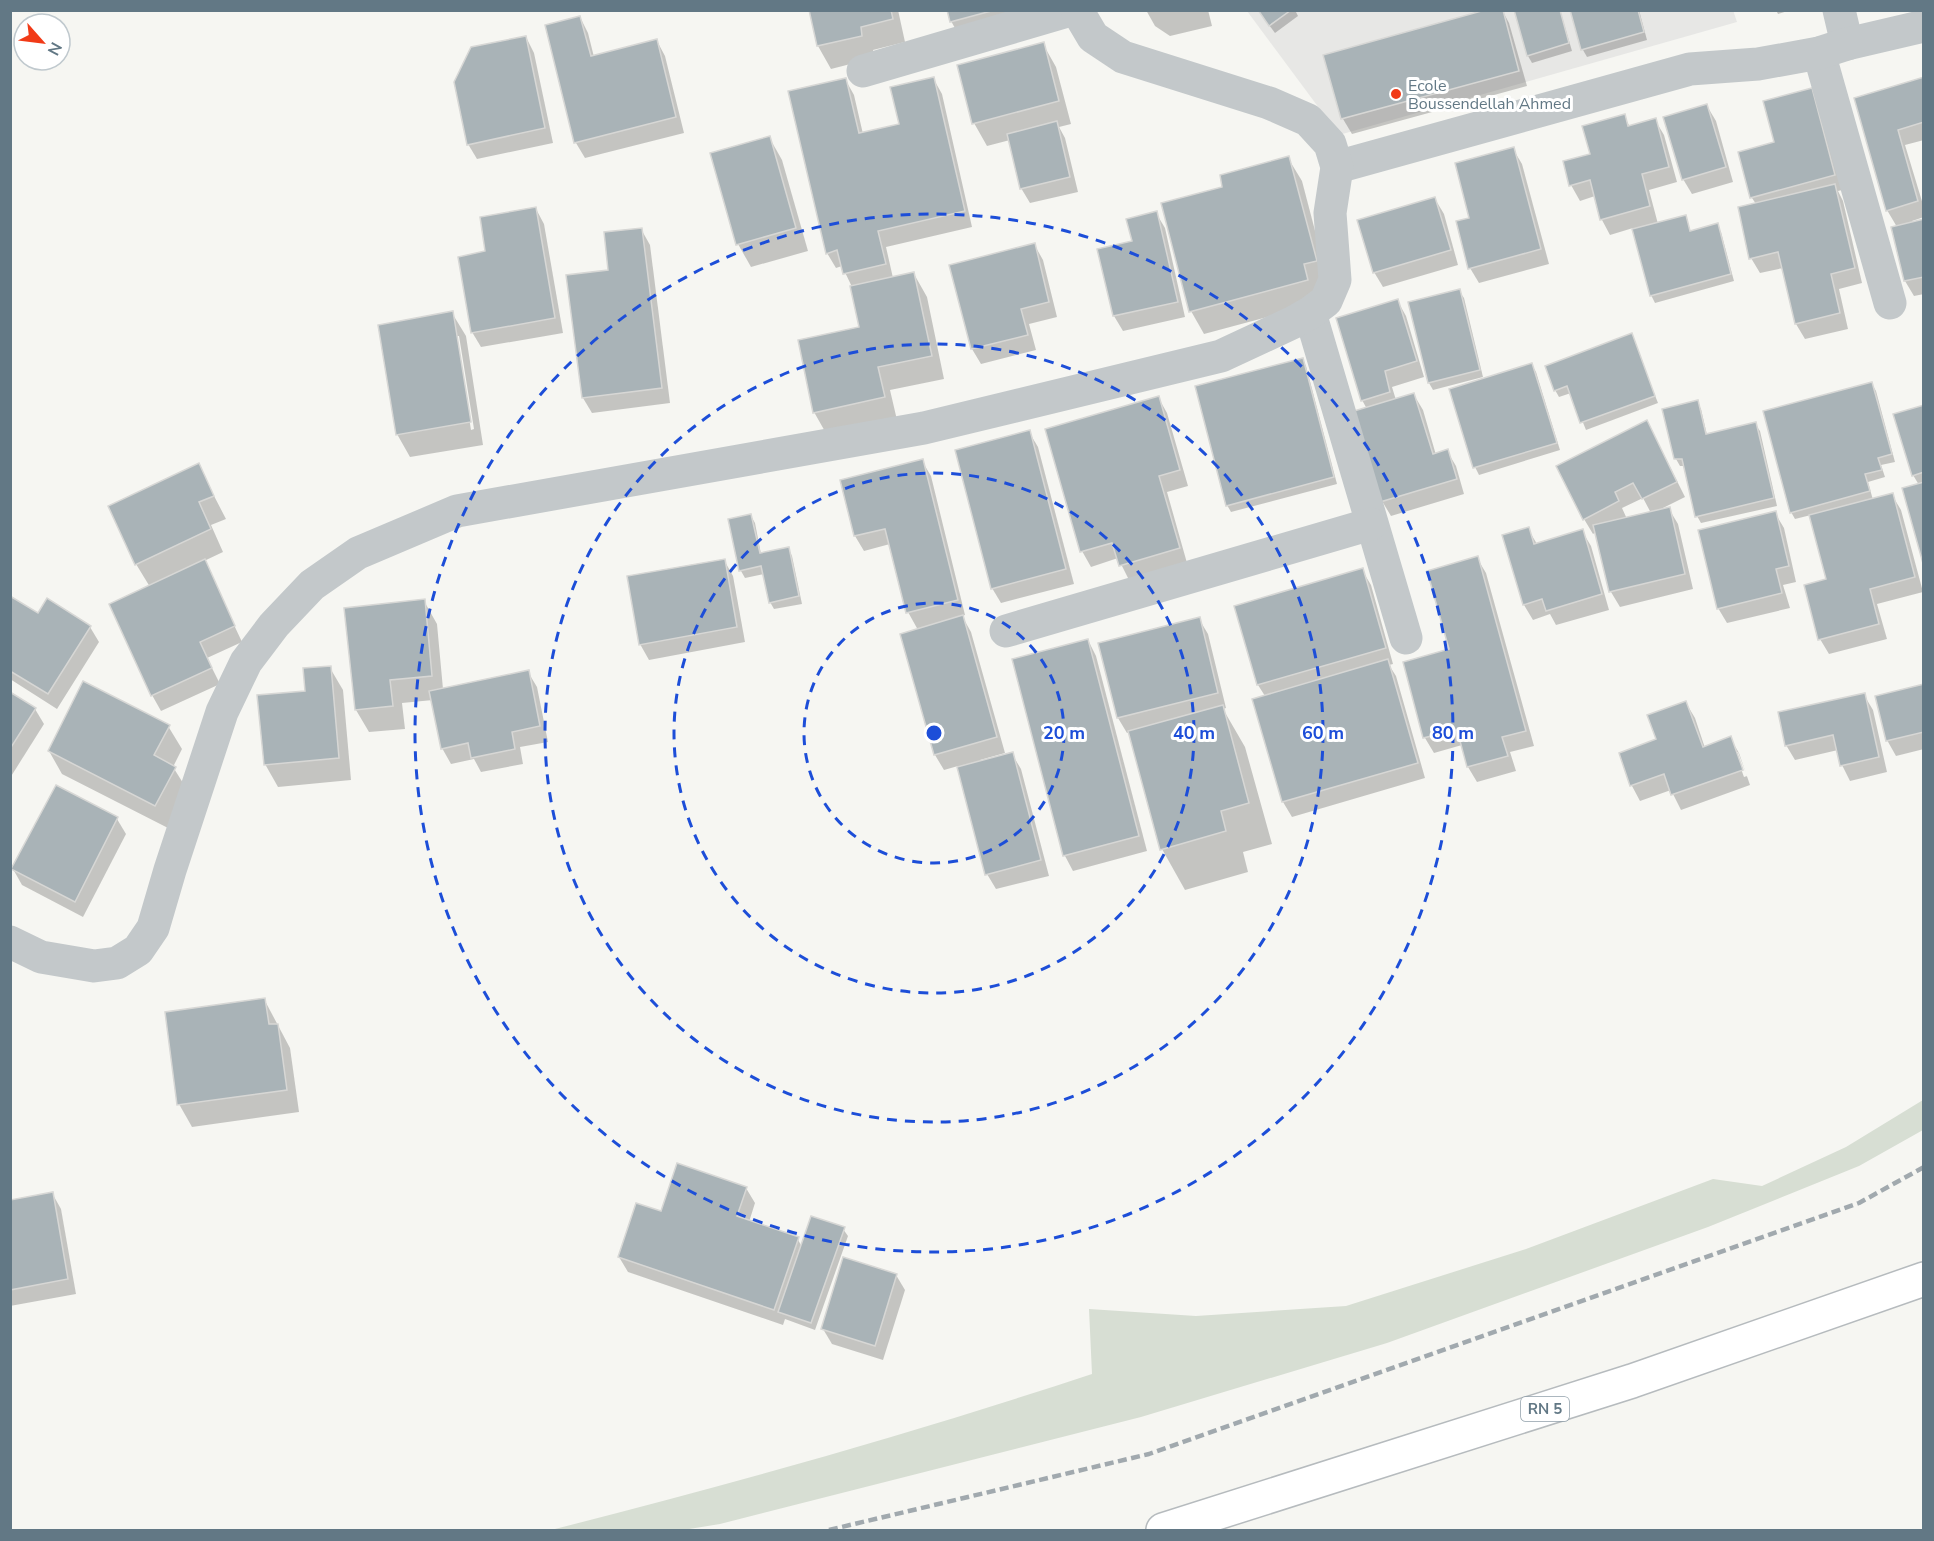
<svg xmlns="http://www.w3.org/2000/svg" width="1934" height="1541" font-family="'Nunito Sans',sans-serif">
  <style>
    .built { fill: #e7e7e5 }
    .green { fill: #d7ded3 }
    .shadow { fill: #0003; fill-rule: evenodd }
    .building { fill: #a9b3b7; stroke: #d7d7d5; stroke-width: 1.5 }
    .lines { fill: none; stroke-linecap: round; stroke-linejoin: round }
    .major-casing { stroke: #b6bbbe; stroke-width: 36 }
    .minor { stroke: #c3c8ca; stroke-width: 33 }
    .major { stroke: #fff; stroke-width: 33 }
    .rail { stroke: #a1a9ae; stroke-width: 4.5; stroke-dasharray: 9 4.5; stroke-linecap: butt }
    .ring { fill: none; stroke: #1d4ed8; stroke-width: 3; stroke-dasharray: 10 8 }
    .poi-dot { fill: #f13a17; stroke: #fff; stroke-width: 2 }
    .labels { text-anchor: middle; stroke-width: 6; stroke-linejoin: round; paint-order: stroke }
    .shield { fill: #fff; stroke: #91a0aa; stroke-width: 1.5 }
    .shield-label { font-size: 15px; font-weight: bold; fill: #627885 }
    .poi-label { font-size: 16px; fill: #627885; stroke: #fff; text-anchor: start }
    .centre { fill: #1d4ed8; stroke: #fff; stroke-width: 3 }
    .ring-label { font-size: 18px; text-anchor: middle; font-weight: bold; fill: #1d4ed8; stroke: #fff; stroke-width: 6; stroke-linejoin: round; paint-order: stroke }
  </style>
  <rect width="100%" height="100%" fill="#f6f6f2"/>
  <!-- built -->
  <path class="built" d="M 1733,10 L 1737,22 L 1339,135 L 1247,11 Z"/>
  <!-- green -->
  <path class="green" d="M 1923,1100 L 1923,1130 L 1859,1166 L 1708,1227 L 1387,1343 L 1141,1417 L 720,1524 L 683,1530 L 551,1530 C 733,1484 913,1433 1092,1374 L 1089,1309 L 1196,1316 L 1346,1306 L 1526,1249 L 1713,1179 L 1762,1186 L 1846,1147 Z"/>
  <!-- shadow -->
  <g class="shadow">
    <path d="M 810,10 L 898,10 L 905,42 L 873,50 L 874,58 L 831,69 L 818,46 Z"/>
    <path d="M 948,10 L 1052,10 L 960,37 L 951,21 Z"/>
    <path d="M 1146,10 L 1208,10 L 1212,26 L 1170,36 L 1155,26 Z"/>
    <path d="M 1258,10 L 1295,10 L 1298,16 L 1275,33 Z"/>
    <path d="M 1502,10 L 1509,23 L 1527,86 L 1352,134 L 1343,119 L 1325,56 Z"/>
    <path d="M 1519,10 L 1560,10 L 1572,51 L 1532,63 L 1528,56 L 1515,12 Z"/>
    <path d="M 1571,10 L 1639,10 L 1647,40 L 1587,57 L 1583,50 Z"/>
    <path d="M 1776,10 L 1791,10 L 1778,14 Z"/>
    <path d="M 580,17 L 588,33 L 594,57 L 657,41 L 665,56 L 684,133 L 585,158 L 576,143 L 547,26 Z"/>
    <path d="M 526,37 L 534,53 L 553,143 L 477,159 L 468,144 Z"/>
    <path d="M 1043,44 L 1056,67 L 1071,124 L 1059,127 L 1065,138 L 1078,192 L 1030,203 L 1021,188 L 1010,140 L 987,146 L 974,123 Z"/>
    <path d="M 933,78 L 942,94 L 972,227 L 886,247 L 893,278 L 914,274 L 927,297 L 944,379 L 890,390 L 897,420 L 827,435 L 814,412 L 861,329 L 852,287 L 842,266 L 836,268 L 827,253 L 845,79 L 854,95 L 863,134 L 900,125 Z"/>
    <path d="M 1924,79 L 1924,140 L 1905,145 L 1924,208 L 1924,217 L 1912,221 L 1912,224 L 1924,221 L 1924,294 L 1914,296 L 1905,281 L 1897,227 L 1887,210 L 1856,99 Z"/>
    <path d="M 1811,90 L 1820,105 L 1842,190 L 1838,191 L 1843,201 L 1862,283 L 1839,289 L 1848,329 L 1805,339 L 1796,324 L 1783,268 L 1760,273 L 1751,258 L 1756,204 L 1752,198 L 1739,153 L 1776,143 Z"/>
    <path d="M 1707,106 L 1716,121 L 1733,182 L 1692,194 L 1683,179 Z"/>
    <path d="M 1624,116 L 1630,127 L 1655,120 L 1664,135 L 1677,182 L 1649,190 L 1658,224 L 1685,216 L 1691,232 L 1717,225 L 1721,232 L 1734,281 L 1655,303 L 1651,295 L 1633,228 L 1610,235 L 1602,220 L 1595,196 L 1580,201 L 1571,185 L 1592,155 Z"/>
    <path d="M 769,137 L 782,160 L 808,251 L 751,267 L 738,244 Z"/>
    <path d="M 1513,149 L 1522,164 L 1549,264 L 1479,283 L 1470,268 L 1471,219 Z"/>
    <path d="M 1288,158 L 1302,181 L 1329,284 L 1320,303 L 1204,334 L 1191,311 L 1224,188 Z"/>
    <path d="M 1435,199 L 1444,214 L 1458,265 L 1383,287 L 1374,272 Z"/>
    <path d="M 536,209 L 544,224 L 563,333 L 481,347 L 472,332 L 487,253 Z"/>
    <path d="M 1156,213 L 1165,228 L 1185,317 L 1123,331 L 1114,316 L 1099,251 L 1134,242 Z"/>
    <path d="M 641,229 L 650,245 L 670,403 L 592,413 L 583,398 Z"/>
    <path d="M 1034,244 L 1043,260 L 1057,317 L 1029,324 L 1036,350 L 981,364 L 972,349 Z"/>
    <path d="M 1459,291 L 1464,298 L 1483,377 L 1433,390 L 1429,383 Z"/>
    <path d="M 1397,300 L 1406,316 L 1424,377 L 1392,387 L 1396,400 L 1414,395 L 1423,410 L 1436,455 L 1447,451 L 1456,466 L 1464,494 L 1391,516 L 1382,501 L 1367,409 L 1362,400 Z"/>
    <path d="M 452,313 L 466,336 L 483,445 L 410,457 L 397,434 ZM 456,336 L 459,336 L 474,429 L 471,430 Z"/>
    <path d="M 1631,335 L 1658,403 L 1586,430 L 1571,393 L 1559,397 L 1555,390 Z"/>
    <path d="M 1302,359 L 1306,366 L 1337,484 L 1231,512 L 1227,505 Z"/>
    <path d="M 1532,365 L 1536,372 L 1560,450 L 1479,475 L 1475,467 Z"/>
    <path d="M 1872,384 L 1876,391 L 1895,462 L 1881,465 L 1885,477 L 1868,482 L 1873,500 L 1892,495 L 1901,510 L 1923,592 L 1877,604 L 1887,639 L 1829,654 L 1820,639 L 1828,580 L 1811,515 L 1795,519 L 1791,512 Z"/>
    <path d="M 1158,397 L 1167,413 L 1188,486 L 1167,492 L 1187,563 L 1129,580 L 1118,558 L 1091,567 L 1082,551 Z"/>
    <path d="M 1697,402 L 1701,409 L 1707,435 L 1755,424 L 1760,431 L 1777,506 L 1701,523 L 1697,516 L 1685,466 L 1680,466 L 1676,459 Z"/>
    <path d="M 1924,406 L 1924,562 L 1919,485 L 1913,475 Z"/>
    <path d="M 1029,432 L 1038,447 L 1074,584 L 1001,603 L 992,588 Z"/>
    <path d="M 1655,437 L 1685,497 L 1661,509 L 1669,509 L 1678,524 L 1693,589 L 1620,607 L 1611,592 L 1596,532 L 1593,534 L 1584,519 ZM 1643,498 L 1651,513 L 1627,519 L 1622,508 Z"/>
    <path d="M 922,461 L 931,476 L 965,615 L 962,616 L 971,632 L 1005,753 L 980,760 L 981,763 L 1012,754 L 1021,769 L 1049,876 L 996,889 L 987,874 L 958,766 L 944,770 L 935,755 L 902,635 L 918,630 L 908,612 L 890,544 L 864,551 L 855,536 L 842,481 Z"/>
    <path d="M 198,465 L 226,519 L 211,525 L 223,552 L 204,561 L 242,642 L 207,658 L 220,684 L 161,711 L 152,695 L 150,587 L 136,564 Z"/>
    <path d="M 1775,513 L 1784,528 L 1796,582 L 1783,585 L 1790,608 L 1727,623 L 1718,608 Z"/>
    <path d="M 751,516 L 755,523 L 761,554 L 788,548 L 792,556 L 802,604 L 774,609 L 770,602 L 764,574 L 745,578 L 741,571 Z"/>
    <path d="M 1528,529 L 1537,544 L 1582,531 L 1591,546 L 1609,610 L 1556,625 L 1550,614 L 1533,620 L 1524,605 Z"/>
    <path d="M 1477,558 L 1486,573 L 1534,746 L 1510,752 L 1516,771 L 1477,782 L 1468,767 L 1462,745 L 1434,753 L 1425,738 L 1405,663 L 1450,651 Z"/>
    <path d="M 724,560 L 733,576 L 745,642 L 649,660 L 640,644 Z"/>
    <path d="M 1362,570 L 1371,585 L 1393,664 L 1389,665 L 1396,676 L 1425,778 L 1292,817 L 1283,802 L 1265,696 L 1258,685 L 1236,607 Z"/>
    <path d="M 10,598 L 38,615 L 90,627 L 99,642 L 57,709 L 10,679 Z"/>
    <path d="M 424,601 L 437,624 L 443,689 L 528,672 L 537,687 L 548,742 L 520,747 L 523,764 L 481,772 L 474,759 L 451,764 L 442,748 L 433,700 L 402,703 L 405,729 L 369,732 L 356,710 Z"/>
    <path d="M 1199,619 L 1208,634 L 1226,708 L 1223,709 L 1245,747 L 1272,844 L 1243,852 L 1248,872 L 1185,890 L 1162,849 L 1130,732 L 1127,733 L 1118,718 L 1100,644 Z"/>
    <path d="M 1088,640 L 1096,656 L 1147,851 L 1073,871 L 1065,856 Z"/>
    <path d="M 330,668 L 343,690 L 351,780 L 278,787 L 265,764 L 307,693 Z"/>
    <path d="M 1924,686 L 1924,749 L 1896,756 L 1887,740 Z"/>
    <path d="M 10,694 L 35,709 L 44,724 L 10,778 Z"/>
    <path d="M 1864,695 L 1873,710 L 1887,772 L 1850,781 L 1842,765 L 1838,750 L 1795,760 L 1786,745 Z"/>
    <path d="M 1686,703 L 1695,718 L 1705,748 L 1730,738 L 1739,753 L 1750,785 L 1681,810 L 1671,790 L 1640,801 L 1632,786 L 1621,754 L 1658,740 ZM 1735,752 L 1738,752 L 1747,776 L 1744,777 Z"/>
    <path d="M 168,726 L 182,749 L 173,767 L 188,791 L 168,828 L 62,774 L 49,751 Z"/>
    <path d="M 117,819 L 126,834 L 83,917 L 22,885 L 13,869 Z"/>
    <path d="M 264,999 L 290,1048 L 299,1112 L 192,1127 L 179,1104 Z"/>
    <path d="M 746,1188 L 755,1203 L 749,1222 L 797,1238 L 802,1247 L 843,1229 L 848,1236 L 815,1330 L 785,1319 L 783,1325 L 628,1272 L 619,1257 L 662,1213 Z"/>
    <path d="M 52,1193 L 61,1209 L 76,1294 L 10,1306 L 10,1201 Z"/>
    <path d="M 896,1275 L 905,1290 L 883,1360 L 832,1344 L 823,1329 Z"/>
  </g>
  <!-- building -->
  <g class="building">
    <path d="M 809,10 L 891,10 L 893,19 L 861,27 L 862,36 L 817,46 Z"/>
    <path d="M 947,10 L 995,10 L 950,22 Z"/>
    <path d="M 1258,10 L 1291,10 L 1269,26 Z"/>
    <path d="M 1485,10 L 1503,10 L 1519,71 L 1341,119 L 1323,55 Z"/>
    <path d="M 1514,10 L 1560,10 L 1569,43 L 1527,56 Z"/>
    <path d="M 1570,10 L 1638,10 L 1644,32 L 1581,50 Z"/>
    <path d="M 580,16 L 591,56 L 657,39 L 676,117 L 574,143 L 545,25 Z"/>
    <path d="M 526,36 L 545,128 L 467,145 L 454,82 L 471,47 Z"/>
    <path d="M 1044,42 L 1059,101 L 972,124 L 957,65 Z"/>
    <path d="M 934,77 L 965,211 L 878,231 L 886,264 L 843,274 L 837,250 L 826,254 L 788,91 L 846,78 L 859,133 L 899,124 L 890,87 Z"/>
    <path d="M 1924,77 L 1924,122 L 1898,130 L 1918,201 L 1886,211 L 1854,98 Z"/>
    <path d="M 1812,88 L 1835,175 L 1750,198 L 1738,152 L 1774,142 L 1763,101 Z"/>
    <path d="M 1707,104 L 1726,167 L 1682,180 L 1663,117 Z"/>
    <path d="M 1625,114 L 1628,126 L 1656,118 L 1669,167 L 1642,174 L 1650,206 L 1600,220 L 1590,180 L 1569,186 L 1563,161 L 1590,154 L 1582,126 Z"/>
    <path d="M 1057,121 L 1070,177 L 1020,189 L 1007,134 Z"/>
    <path d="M 770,136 L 796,228 L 736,245 L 710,153 Z"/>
    <path d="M 1514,147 L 1541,249 L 1468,269 L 1456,221 L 1469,218 L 1455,163 Z"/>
    <path d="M 1289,156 L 1317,261 L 1304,264 L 1308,280 L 1189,312 L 1161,203 L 1222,187 L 1220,175 Z"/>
    <path d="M 1835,184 L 1855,268 L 1831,274 L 1840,313 L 1795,324 L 1778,252 L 1749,259 L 1738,207 Z"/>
    <path d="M 1435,197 L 1451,250 L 1373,273 L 1357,220 Z"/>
    <path d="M 536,207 L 555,318 L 471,333 L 458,257 L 485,251 L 480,217 Z"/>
    <path d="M 1157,211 L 1178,302 L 1113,316 L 1097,249 L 1132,241 L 1126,219 Z"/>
    <path d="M 1686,215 L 1690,231 L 1718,223 L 1731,274 L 1650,296 L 1632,229 Z"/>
    <path d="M 1924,219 L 1924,277 L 1904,281 L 1891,227 Z"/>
    <path d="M 642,228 L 662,388 L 582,398 L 566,275 L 608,270 L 604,232 Z"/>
    <path d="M 1035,243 L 1049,302 L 1021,309 L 1028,335 L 971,349 L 949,265 Z"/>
    <path d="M 914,272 L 932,356 L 878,367 L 885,397 L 813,413 L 798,340 L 859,327 L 850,286 Z"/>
    <path d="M 1460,289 L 1480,370 L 1428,383 L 1408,302 Z"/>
    <path d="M 1398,299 L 1417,361 L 1385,371 L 1390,392 L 1361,401 L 1336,318 Z"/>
    <path d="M 453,311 L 471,422 L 396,435 L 378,325 Z"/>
    <path d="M 1632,333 L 1655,396 L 1580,423 L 1567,386 L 1554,391 L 1545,366 Z"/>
    <path d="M 1303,358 L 1334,477 L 1226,506 L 1195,386 Z"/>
    <path d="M 1532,363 L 1557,443 L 1473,468 L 1449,389 Z"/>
    <path d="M 1872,382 L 1892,454 L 1878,458 L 1882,470 L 1865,474 L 1870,491 L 1790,513 L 1763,411 Z"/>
    <path d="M 1414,393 L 1433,454 L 1448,449 L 1457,479 L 1380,502 L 1354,411 Z"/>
    <path d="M 1159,396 L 1180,470 L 1159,476 L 1180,548 L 1119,566 L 1112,543 L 1080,552 L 1045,429 Z"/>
    <path d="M 1698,400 L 1706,434 L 1756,422 L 1774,498 L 1695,517 L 1682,459 L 1674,459 L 1662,409 Z"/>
    <path d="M 1924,405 L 1924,472 L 1912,476 L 1893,414 Z"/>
    <path d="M 1647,420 L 1677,482 L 1642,499 L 1633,483 L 1615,492 L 1619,501 L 1583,520 L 1556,466 Z"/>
    <path d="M 1030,430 L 1066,569 L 991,589 L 955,450 Z"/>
    <path d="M 923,459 L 958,600 L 906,613 L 885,529 L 854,536 L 840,480 Z"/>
    <path d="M 199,463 L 214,496 L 199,502 L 211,529 L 135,565 L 108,506 Z"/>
    <path d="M 1924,482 L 1924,567 L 1902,488 Z"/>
    <path d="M 1893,493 L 1915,577 L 1870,589 L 1879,624 L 1818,640 L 1804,585 L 1826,579 L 1809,515 Z"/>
    <path d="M 1670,507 L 1685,574 L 1609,592 L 1593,525 Z"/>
    <path d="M 1776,511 L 1789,566 L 1776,569 L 1782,593 L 1717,609 L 1698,530 Z"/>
    <path d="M 751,514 L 760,553 L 789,547 L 799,596 L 769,603 L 761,566 L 739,571 L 728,519 Z"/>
    <path d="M 1529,527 L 1534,544 L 1583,529 L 1602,594 L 1546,611 L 1542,599 L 1523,605 L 1502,535 Z"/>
    <path d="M 1478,556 L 1526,731 L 1502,737 L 1508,756 L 1467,767 L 1457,730 L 1423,738 L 1403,662 L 1449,649 L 1427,571 Z"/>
    <path d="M 205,559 L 235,626 L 200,642 L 212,668 L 151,696 L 109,604 Z"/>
    <path d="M 725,559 L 737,627 L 639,645 L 627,576 Z"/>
    <path d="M 1363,568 L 1386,648 L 1257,685 L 1234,606 Z"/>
    <path d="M 10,596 L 38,613 L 47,598 L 91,626 L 48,694 L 10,671 Z"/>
    <path d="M 425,599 L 432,676 L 390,680 L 393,706 L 355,710 L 344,608 Z"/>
    <path d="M 963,615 L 997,737 L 934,755 L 900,634 Z"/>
    <path d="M 1200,617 L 1218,693 L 1117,718 L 1098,643 Z"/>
    <path d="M 1088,639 L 1139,836 L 1063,856 L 1012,659 Z"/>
    <path d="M 1388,659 L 1418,763 L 1282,802 L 1252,699 Z"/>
    <path d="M 331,666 L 339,758 L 264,765 L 257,695 L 305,691 L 303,668 Z"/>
    <path d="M 529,670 L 540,726 L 512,732 L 515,749 L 471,758 L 468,743 L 441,749 L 429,691 Z"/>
    <path d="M 83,681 L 170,725 L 154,755 L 176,767 L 155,806 L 48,751 Z"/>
    <path d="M 1924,684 L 1924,732 L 1886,741 L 1875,696 Z"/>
    <path d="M 10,692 L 36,708 L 10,749 Z"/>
    <path d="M 1865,693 L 1879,757 L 1840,766 L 1833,735 L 1785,746 L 1778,712 Z"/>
    <path d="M 1686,701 L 1703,747 L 1731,736 L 1743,770 L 1671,795 L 1664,774 L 1630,786 L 1619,753 L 1656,739 L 1647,715 Z"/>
    <path d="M 1223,705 L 1249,803 L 1221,811 L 1226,831 L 1160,850 L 1128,731 Z"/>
    <path d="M 1013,752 L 1041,860 L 985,875 L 957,767 Z"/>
    <path d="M 56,785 L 118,817 L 75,902 L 11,869 Z"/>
    <path d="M 265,998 L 269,1024 L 278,1024 L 287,1090 L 177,1105 L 165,1012 Z"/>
    <path d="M 677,1163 L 747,1187 L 737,1216 L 799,1237 L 774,1310 L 618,1257 L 636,1203 L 661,1211 Z"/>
    <path d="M 53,1192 L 68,1279 L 10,1290 L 10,1200 Z"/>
    <path d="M 811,1216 L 845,1227 L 811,1323 L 778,1312 Z"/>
    <path d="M 843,1257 L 897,1274 L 875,1346 L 821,1329 Z"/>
  </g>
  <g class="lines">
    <defs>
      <path id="major" d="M 1163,1530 L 1632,1381 L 1924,1279"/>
    </defs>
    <!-- major casing -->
    <use href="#major" class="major-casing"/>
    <!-- minor -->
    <g class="minor">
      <path d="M 1839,10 L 1847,44"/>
      <path d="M 1819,53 L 1890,303"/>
      <path d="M 863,71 L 1071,10"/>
      <path d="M 1337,167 L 1690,69 L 1758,64 L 1819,53 L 1847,44 L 1924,26"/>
      <path d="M 1310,313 L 1406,638"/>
      <path d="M 1006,631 L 1371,524"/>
      <path d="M 10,942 L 41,957 L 94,966 L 117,963 L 138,950 L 153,928 L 170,870 L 222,712 L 246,662 L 274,625 L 312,585 L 358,553 L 457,511 L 924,428 L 1221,356 L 1294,322 L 1310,313 L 1326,301 L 1335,280 L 1330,213 L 1337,167 L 1330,144 L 1308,120 L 1269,103 L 1123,57 L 1093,37 L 1077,10"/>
    </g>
    <!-- major -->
    <use href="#major" class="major"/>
    <!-- rail -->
    <path class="rail" d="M 829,1530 L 1149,1454 L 1859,1203 L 1924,1167"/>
  </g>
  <!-- distance rings -->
  <g class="ring">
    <circle cx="934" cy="733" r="130"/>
    <circle cx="934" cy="733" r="260"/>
    <circle cx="934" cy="733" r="389"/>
    <circle cx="934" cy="733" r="519"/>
  </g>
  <!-- markers -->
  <circle class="poi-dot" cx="1396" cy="94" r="6"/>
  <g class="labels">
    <!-- shield labels -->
    <rect class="shield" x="1521" y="1397" width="48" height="24" rx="4.5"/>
    <g class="shield-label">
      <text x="1545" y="1414">RN 5</text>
    </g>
    <!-- poi labels -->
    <g class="poi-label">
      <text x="1408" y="91">Ecole<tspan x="1408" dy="18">Boussendellah Ahmed</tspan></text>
    </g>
  </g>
  <circle cx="934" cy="733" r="9" class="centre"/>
  <g class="ring-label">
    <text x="1064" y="739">20 m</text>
    <text x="1194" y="739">40 m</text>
    <text x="1323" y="739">60 m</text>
    <text x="1453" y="739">80 m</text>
  </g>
  <!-- border -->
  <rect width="1934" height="1541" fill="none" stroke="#627885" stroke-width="24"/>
  <!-- north arrow -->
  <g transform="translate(42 42) rotate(118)"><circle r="28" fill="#ffffff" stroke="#c0c9ce" stroke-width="1.5"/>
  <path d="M0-4.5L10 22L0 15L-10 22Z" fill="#f13a17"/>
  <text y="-9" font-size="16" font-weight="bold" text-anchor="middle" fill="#627885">N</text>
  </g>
</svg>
